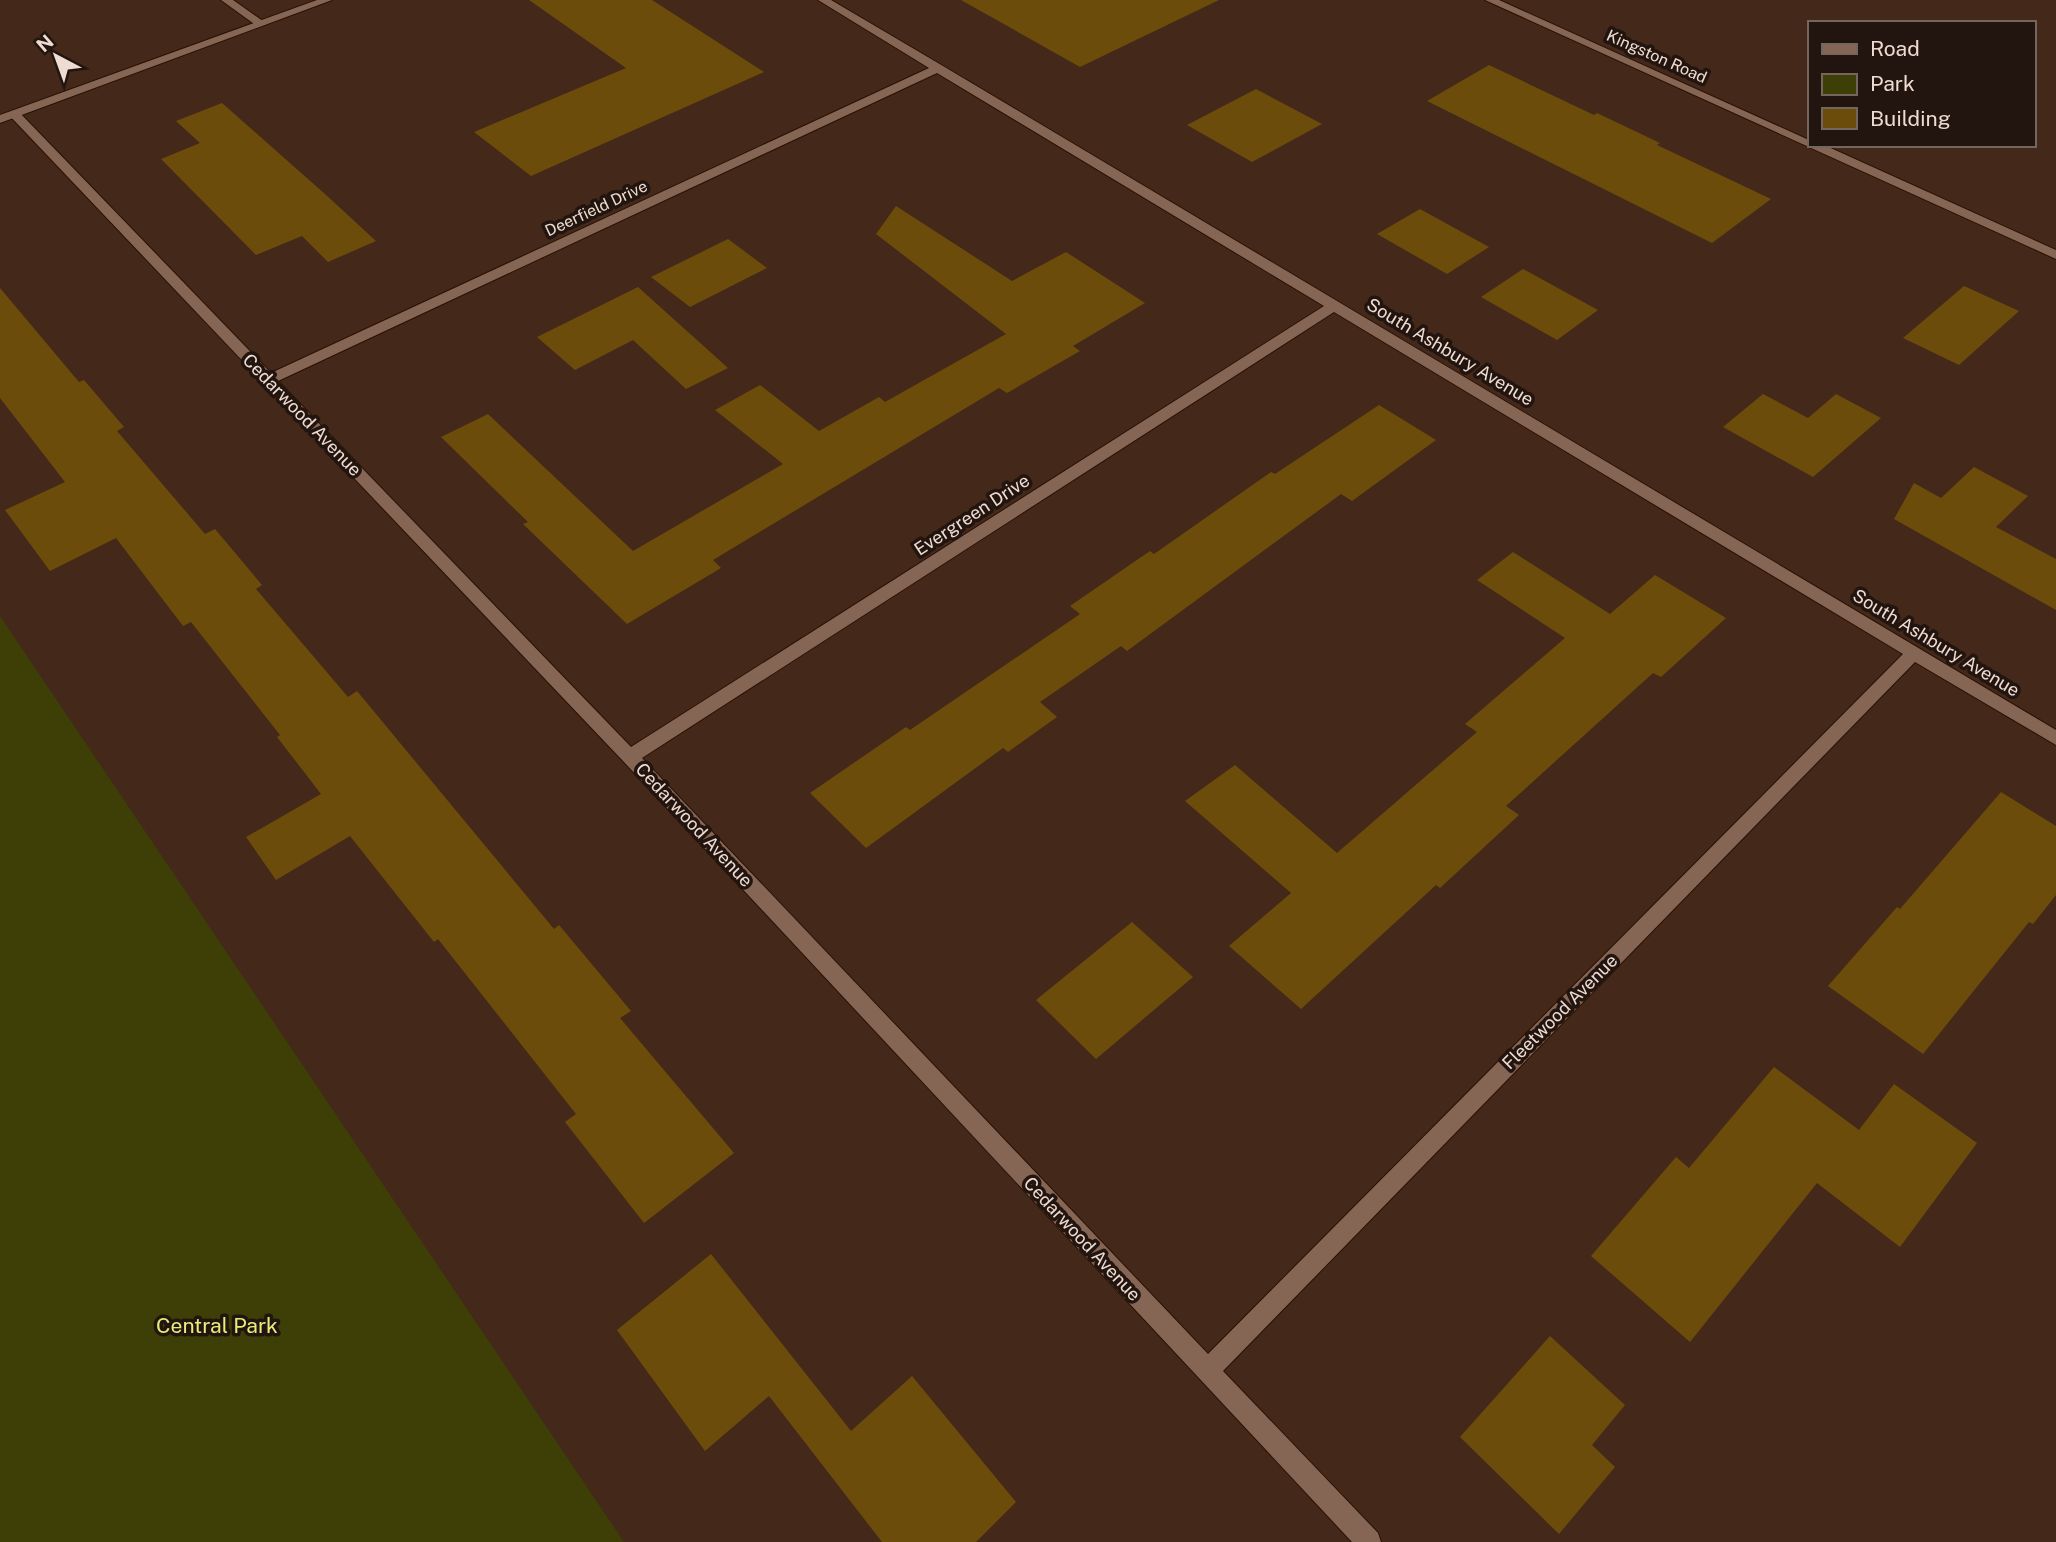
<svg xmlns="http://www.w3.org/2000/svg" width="2056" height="1542" font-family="'Public Sans',sans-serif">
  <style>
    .green { fill: #3d3f07 }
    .building { fill: #6b4c0b }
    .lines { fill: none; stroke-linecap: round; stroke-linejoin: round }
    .street-casing { stroke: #2a1103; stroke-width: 2 }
    .secondary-casing { stroke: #2a1103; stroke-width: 2 }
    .street { fill: #856554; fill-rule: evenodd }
    .secondary { fill: #856554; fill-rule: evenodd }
    .labels { text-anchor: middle; stroke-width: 7; stroke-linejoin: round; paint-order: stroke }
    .far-street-label { font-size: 16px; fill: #eedcd2; stroke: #22150f }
    .street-label { font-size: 18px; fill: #eedcd2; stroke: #22150f }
    .near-park-label { font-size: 21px; fill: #e7ec7a; stroke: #22150f }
  </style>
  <rect width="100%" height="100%" fill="#44291a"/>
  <!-- green -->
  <path class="green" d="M 0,616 L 624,1542 L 0,1542 Z"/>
  <!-- building -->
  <g class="building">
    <path d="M 529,0 L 652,0 L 764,72 L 531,176 L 474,132 L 626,68 Z"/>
    <path d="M 961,0 L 1219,0 L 1080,67 Z"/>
    <path d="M 1489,65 L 1594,115 L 1597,113 L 1660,143 L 1657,145 L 1771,199 L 1712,243 L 1427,101 Z"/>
    <path d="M 1256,89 L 1322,124 L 1252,162 L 1187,125 Z"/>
    <path d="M 222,103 L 325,194 L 376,241 L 328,262 L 302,236 L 256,255 L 161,159 L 200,143 L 176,121 Z"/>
    <path d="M 896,206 L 1012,281 L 1066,252 L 1145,303 L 1073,346 L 1080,351 L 1007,393 L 999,388 L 713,560 L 721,568 L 627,624 L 523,524 L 528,522 L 441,437 L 488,414 L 633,551 L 783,464 L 715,410 L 760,385 L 819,431 L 879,397 L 885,402 L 1006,334 L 876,234 Z"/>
    <path d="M 1420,209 L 1489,247 L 1447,274 L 1377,234 Z"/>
    <path d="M 728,239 L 767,268 L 690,307 L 651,277 Z"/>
    <path d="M 1523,269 L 1598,310 L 1557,340 L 1481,297 Z"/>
    <path d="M 1964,286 L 2019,311 L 1959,365 L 1903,338 Z"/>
    <path d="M 638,287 L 728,368 L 686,389 L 633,340 L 575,370 L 537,337 Z"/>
    <path d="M 0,288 L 79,382 L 84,380 L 124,427 L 117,431 L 205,534 L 215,529 L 262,585 L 256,589 L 348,697 L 357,691 L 554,929 L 559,925 L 631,1011 L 620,1018 L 734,1153 L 644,1223 L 565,1122 L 576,1114 L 438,939 L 434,942 L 350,836 L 276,880 L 246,837 L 321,794 L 277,737 L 280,735 L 191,622 L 183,626 L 116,538 L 50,571 L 5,510 L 65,482 L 0,398 Z"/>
    <path d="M 1763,394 L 1808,418 L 1836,394 L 1881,418 L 1813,477 L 1723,427 Z"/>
    <path d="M 1379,405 L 1436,440 L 1352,501 L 1341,494 L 1127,651 L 1121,646 L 1040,702 L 1057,717 L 1008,752 L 1003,748 L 866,848 L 810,793 L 906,727 L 910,730 L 1080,614 L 1070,606 L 1150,551 L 1154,554 L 1271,472 L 1275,474 Z"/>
    <path d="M 1974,467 L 2028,496 L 1996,527 L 2056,559 L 2056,610 L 1894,519 L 1914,483 L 1941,498 Z"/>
    <path d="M 1513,552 L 1610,614 L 1655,575 L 1726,618 L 1661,677 L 1653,673 L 1506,806 L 1519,815 L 1440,888 L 1436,885 L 1301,1009 L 1229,946 L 1291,893 L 1185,801 L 1235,765 L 1337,853 L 1477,732 L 1465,724 L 1565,638 L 1477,580 Z"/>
    <path d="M 2001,792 L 2056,826 L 2056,895 L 2033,924 L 2029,922 L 1923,1054 L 1828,986 L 1897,907 L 1900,909 Z"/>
    <path d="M 1132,922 L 1193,977 L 1096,1059 L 1036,1000 Z"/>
    <path d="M 1774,1067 L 1859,1130 L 1894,1084 L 1977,1143 L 1900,1247 L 1817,1183 L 1690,1342 L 1591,1256 L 1676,1157 L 1689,1168 Z"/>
    <path d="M 711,1254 L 851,1431 L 912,1376 L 1016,1502 L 976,1542 L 882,1542 L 769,1396 L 705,1451 L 617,1330 Z"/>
    <path d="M 1550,1336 L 1625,1405 L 1592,1445 L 1615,1467 L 1559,1534 L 1460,1437 Z"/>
  </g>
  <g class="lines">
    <defs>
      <g id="street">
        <path d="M 221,0 L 233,0 L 267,24 L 257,26 Z"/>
        <path d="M 818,0 L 831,0 L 943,66 L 2056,730 L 2056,745 L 1915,662 L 1223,1371 L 1378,1533 L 1381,1542 L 1352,1542 L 624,762 L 8,114 L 18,111 L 271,373 L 929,68 ZM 937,73 L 1324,306 L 631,747 L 278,381 ZM 1334,312 L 1903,654 L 1208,1354 L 642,758 Z"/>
        <path d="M 1485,0 L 1499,0 L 1809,140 L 1809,145 L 1824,145 L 2056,250 L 2056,259 Z"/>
      </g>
      <path id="secondary" d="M 317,0 L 332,0 L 0,123 L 0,115 Z"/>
    </defs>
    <!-- street casing -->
    <use href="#street" class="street-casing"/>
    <!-- secondary casing -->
    <use href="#secondary" class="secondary-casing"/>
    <!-- street -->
    <use href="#street" class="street"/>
    <!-- secondary -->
    <use href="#secondary" class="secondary"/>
  </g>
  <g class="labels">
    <!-- far-street labels -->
    <g class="far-street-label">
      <text transform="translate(1657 56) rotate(24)" y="6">Kingston Road</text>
      <text transform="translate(596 208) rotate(-25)" y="6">Deerfield Drive</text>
    </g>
    <!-- street labels -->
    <g class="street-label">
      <text transform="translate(1450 352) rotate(31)" y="6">South Ashbury Avenue</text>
      <text transform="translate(302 415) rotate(46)" y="6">Cedarwood Avenue</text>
      <text transform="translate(972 515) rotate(-33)" y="6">Evergreen Drive</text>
      <text transform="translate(1936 643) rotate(31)" y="6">South Ashbury Avenue</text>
      <text transform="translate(694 825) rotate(47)" y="6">Cedarwood Avenue</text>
      <text transform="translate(1560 1012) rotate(-45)" y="6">Fleetwood Avenue</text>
      <text transform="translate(1082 1239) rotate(47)" y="6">Cedarwood Avenue</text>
    </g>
    <!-- near-park labels -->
    <g class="near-park-label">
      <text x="217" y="1333">Central Park</text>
    </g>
  </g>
  <!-- legend -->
  <rect x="1808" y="21" width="228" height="126" fill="#22150f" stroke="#74655d" stroke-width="2"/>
  <rect x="1822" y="44" width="35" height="10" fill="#856554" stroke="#74655d" stroke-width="2"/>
  <text x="1870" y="56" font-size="21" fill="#eedcd2">Road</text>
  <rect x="1822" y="74" width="35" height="21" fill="#3d3f07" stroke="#74655d" stroke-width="2"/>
  <text x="1870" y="91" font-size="21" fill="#eedcd2">Park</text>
  <rect x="1822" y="108" width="35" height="21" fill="#6b4c0b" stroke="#74655d" stroke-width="2"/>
  <text x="1870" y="126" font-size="21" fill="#eedcd2">Building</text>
  <!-- north arrow -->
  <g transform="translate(56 56) rotate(319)" stroke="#22150f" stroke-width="5" paint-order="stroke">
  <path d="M0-5L12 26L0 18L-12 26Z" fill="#eedcd2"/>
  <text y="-10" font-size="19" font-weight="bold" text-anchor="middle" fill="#eedcd2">N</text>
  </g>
</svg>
